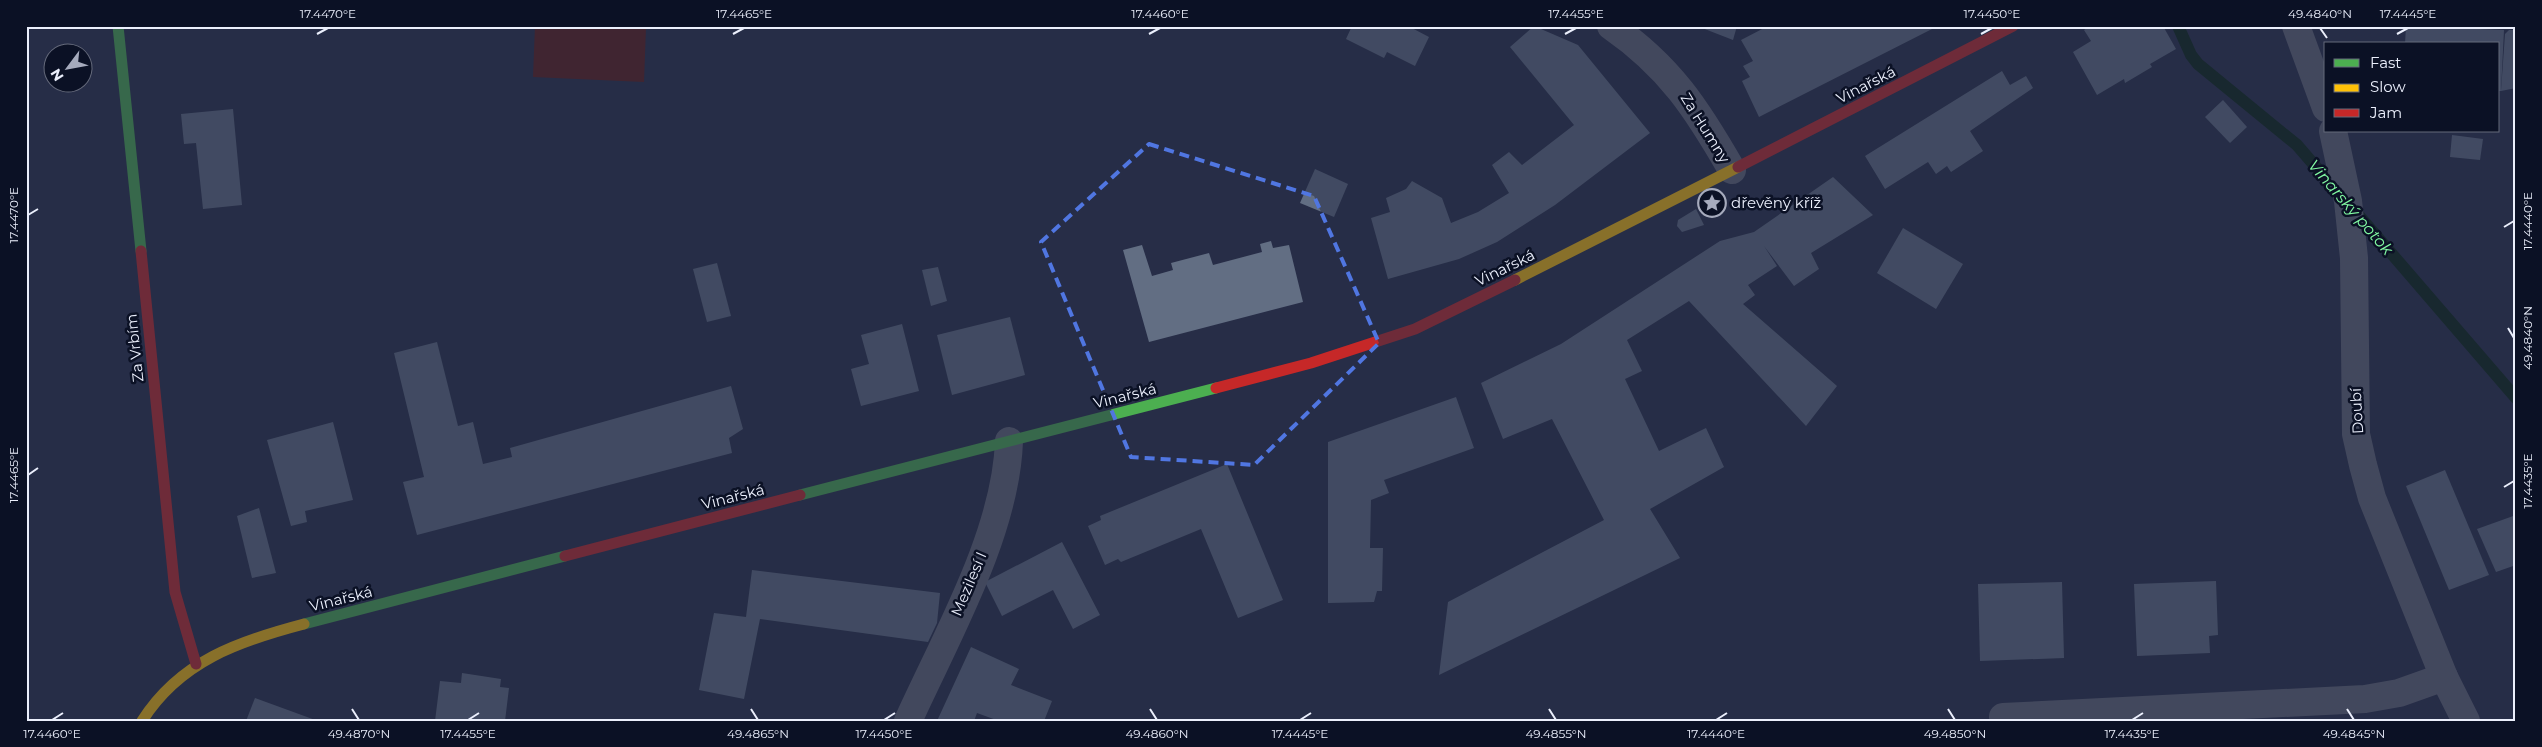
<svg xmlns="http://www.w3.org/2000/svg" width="2542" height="747" font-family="Montserrat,sans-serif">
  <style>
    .green { fill: #611c17 }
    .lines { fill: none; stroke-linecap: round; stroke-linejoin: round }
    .stream { stroke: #072312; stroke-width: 12 }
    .building { fill: #626e83 }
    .street { stroke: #656979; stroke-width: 28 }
    .fast { stroke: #4caf50; stroke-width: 11 }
    .slow { stroke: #ffc107; stroke-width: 11 }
    .jam { stroke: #c62828; stroke-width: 11 }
    .marked { fill: none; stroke: #5076e1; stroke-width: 4; stroke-dasharray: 10 6; stroke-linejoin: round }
    .ticks { fill: none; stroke: #ebeffc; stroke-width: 2 }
    .labels { text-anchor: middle; stroke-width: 5; stroke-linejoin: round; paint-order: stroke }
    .street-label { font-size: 15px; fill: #ebeffc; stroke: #0b1125 }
    .poi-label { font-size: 15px; fill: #ebeffc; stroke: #0b1125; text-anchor: start }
    .water-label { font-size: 16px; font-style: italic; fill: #83fca4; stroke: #0b1125 }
    .neatline { fill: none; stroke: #ebeffc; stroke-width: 2 }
    .ticks-label { font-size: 12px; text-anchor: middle; fill: #ebeffc }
  </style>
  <rect width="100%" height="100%" fill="#272d47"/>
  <!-- green -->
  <path class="green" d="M 535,26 L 646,27 L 644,82 L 533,77 Z"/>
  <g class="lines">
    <!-- stream -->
    <g class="stream">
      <path d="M 2178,26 L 2191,55 L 2198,64 L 2297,145 L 2340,195"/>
      <path d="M 2354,210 L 2516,398"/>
    </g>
  </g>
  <!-- building -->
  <g class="building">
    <path d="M 1352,26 L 1408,26 L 1429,37 L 1415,66 L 1387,52 L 1384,58 L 1346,39 Z"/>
    <path d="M 1534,26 L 1578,45 L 1650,133 L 1555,205 L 1497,242 L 1459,259 L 1388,279 L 1371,218 L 1390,212 L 1386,198 L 1406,189 L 1412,181 L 1442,198 L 1451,223 L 1478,212 L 1509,193 L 1492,165 L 1509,152 L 1522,165 L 1574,125 L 1510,47 Z"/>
    <path d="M 1697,26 L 1737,26 L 1733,40 Z"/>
    <path d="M 1768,26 L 1931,26 L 1932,29 L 1759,117 L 1742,81 L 1750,77 L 1743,66 L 1753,61 L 1741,40 Z"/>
    <path d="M 2090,26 L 2163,26 L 2176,49 L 2150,64 L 2152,67 L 2125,83 L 2124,79 L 2097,95 L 2073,52 L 2091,41 L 2084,30 Z"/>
    <path d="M 2406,26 L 2504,30 L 2501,91 L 2498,91 L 2498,44 L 2405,44 Z"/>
    <path d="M 2509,30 L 2516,30 L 2516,88 L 2501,91 L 2505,34 Z"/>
    <path d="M 2002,71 L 2010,85 L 2026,76 L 2033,88 L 1970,131 L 1983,151 L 1951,172 L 1947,166 L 1936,174 L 1928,162 L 1885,189 L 1865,156 Z"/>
    <path d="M 2223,100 L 2247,127 L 2230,143 L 2205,117 Z"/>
    <path d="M 233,109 L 242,205 L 203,209 L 196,143 L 184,144 L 181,114 Z"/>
    <path d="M 2452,135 L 2483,139 L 2480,160 L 2450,157 Z"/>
    <path d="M 1315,169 L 1348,184 L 1334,217 L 1300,203 Z"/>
    <path d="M 1833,177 L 1873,215 L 1811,253 L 1819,269 L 1794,286 L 1764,246 L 1777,266 L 1748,285 L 1755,295 L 1743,304 L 1837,386 L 1806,426 L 1689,301 L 1627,340 L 1642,371 L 1625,379 L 1659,451 L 1706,428 L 1724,467 L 1650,509 L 1680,558 L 1439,675 L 1448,602 L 1604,520 L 1552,419 L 1503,439 L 1481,383 L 1561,344 L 1720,241 L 1754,232 Z"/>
    <path d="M 1696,209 L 1704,225 L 1682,232 L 1677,226 L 1678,220 Z"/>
    <path d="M 1903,228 L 1963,264 L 1936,309 L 1877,273 Z"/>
    <path d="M 1271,241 L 1273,248 L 1289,245 L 1303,302 L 1149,342 L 1123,250 L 1142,245 L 1152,276 L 1173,270 L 1171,263 L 1209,253 L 1213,265 L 1262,252 L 1260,244 Z"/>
    <path d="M 717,263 L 731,316 L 707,322 L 693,269 Z"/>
    <path d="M 938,267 L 947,301 L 931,306 L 922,270 Z"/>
    <path d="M 1010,317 L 1025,375 L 952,395 L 937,335 Z"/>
    <path d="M 902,324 L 919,391 L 861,406 L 851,369 L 869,364 L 861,335 Z"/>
    <path d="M 437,342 L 458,426 L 473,422 L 483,464 L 512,457 L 510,448 L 731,386 L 743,429 L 729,438 L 732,453 L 417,535 L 403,482 L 424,477 L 394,353 Z"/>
    <path d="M 1456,397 L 1474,448 L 1384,480 L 1389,493 L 1371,500 L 1370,548 L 1383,548 L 1382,591 L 1377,591 L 1374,602 L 1328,603 L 1328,442 Z"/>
    <path d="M 333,422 L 353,500 L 305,511 L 307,522 L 291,526 L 267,440 Z"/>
    <path d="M 1227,464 L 1283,600 L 1238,618 L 1201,529 L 1121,562 L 1118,559 L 1105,565 L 1088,526 L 1101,520 L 1100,516 Z"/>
    <path d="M 2445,470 L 2489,575 L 2449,590 L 2406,486 Z"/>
    <path d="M 259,508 L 276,573 L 252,578 L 237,516 Z"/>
    <path d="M 2516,515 L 2516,565 L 2496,572 L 2477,529 Z"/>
    <path d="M 1062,542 L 1100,615 L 1073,629 L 1053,590 L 1002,616 L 985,582 Z"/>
    <path d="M 752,570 L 940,593 L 937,623 L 928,642 L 760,619 L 744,699 L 699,690 L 714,613 L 746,617 Z"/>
    <path d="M 2216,581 L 2218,635 L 2209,636 L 2210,653 L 2137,656 L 2134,584 Z"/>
    <path d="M 2062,582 L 2064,658 L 1980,661 L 1978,584 Z"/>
    <path d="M 971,647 L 1019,669 L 1011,685 L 1052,701 L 1044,721 L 999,721 L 977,713 L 974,721 L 937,721 Z"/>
    <path d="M 462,673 L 501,679 L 500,687 L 509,688 L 505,721 L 435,721 L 440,681 L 461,683 Z"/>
    <path d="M 255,698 L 318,721 L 246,721 Z"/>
  </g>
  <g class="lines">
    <!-- street -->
    <g class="street">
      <path d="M 1611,26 C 1670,67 1697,109 1732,170"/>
      <path d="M 2296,26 L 2326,108"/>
      <path d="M 2333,131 L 2348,201 L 2354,258 L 2356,434 L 2363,465 L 2372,498 L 2444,677 L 2466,721"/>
      <path d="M 2003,717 L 2365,699 L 2399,693 L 2444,677"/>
      <path d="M 908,721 C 946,637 1006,533 1009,441"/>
    </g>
    <!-- fast -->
    <g class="fast">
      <path d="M 118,26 L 141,251"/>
      <path d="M 800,495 L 1216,388"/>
      <path d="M 304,624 L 565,556"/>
    </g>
    <!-- slow -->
    <g class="slow">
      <path d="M 1515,280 L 1738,167"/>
      <path d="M 142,721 C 180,661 239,641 304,624"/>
    </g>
    <!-- jam -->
    <g class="jam">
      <path d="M 1738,167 L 2013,26"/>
      <path d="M 141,251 L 175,592 L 196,664"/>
      <path d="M 1216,388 L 1311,363 L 1415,329 L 1515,280"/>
      <path d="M 565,556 L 800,495"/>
    </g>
  </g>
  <!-- marked area -->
  <path d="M0 0H2542V747H0ZM 1149,144 L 1314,196 L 1379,343 L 1254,465 L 1131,457 L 1041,242 Z" fill="#272d47" fill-opacity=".55" fill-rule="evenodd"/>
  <path class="marked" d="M 1149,144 L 1314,196 L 1379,343 L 1254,465 L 1131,457 L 1041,242 Z"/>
  <!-- ticks -->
  <path class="ticks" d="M 2320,28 L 2327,38M 317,34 L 328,28M 733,34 L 744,28M 1149,34 L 1160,28M 1565,34 L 1576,28M 1981,34 L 1992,28M 2397,34 L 2408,28M 28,215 L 38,209M 2504,227 L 2514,221M 2508,328 L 2514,338M 28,475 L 38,468M 2504,487 L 2514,481M 352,709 L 359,720M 751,709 L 758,720M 1150,709 L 1157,720M 1549,709 L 1556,720M 1948,709 L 1955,720M 2347,709 L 2354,720M 52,720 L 63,713M 468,720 L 479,713M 884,720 L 895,713M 1300,720 L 1311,713M 1716,720 L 1727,713M 2132,720 L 2143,713"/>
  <!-- icons -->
  <defs>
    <symbol id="sight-ring" viewBox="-11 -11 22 22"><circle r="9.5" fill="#0b1125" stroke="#a6abbd" stroke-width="1.5"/><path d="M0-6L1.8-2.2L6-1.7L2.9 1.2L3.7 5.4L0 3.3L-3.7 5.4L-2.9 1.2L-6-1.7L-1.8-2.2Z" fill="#a6abbd"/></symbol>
  </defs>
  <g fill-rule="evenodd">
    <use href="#sight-ring" x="1696" y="187" width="32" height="32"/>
  </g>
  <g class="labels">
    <!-- street labels -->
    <g class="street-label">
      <text transform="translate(1866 85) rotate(-27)" y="5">Vinařská</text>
      <text transform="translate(1705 128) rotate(58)" y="5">Za Humny</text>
      <text transform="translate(1505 268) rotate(-26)" y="5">Vinařská</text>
      <text transform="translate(135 348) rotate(-96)" y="5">Za Vrbím</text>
      <text transform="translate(1125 396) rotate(-14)" y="5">Vinařská</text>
      <text transform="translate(2357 411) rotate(-93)" y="5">Doubí</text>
      <text transform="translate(733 497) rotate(-14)" y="5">Vinařská</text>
      <text transform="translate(969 584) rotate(-67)" y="5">Mezilesí I</text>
      <text transform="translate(341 599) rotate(-14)" y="5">Vinařská</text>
    </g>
    <!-- poi labels -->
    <g class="poi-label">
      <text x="1731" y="208">dřevěný kříž</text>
    </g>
    <!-- water labels -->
    <g class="water-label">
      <text transform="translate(2351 207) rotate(49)" y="6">Vinarský potok</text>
    </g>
  </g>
  <!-- border -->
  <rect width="2542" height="747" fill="none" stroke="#0b1125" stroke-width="55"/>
  <!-- legend -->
  <rect x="2324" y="42" width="175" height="90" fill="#0b1125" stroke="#656a7b"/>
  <rect x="2334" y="59" width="25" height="8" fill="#4caf50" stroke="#656a7b"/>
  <text x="2370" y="68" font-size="15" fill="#ebeffc">Fast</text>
  <rect x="2334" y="84" width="25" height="8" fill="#ffc107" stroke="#656a7b"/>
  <text x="2370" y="92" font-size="15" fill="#ebeffc">Slow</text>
  <rect x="2334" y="109" width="25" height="8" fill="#c62828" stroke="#656a7b"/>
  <text x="2370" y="118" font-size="15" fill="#ebeffc">Jam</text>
  <!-- north arrow -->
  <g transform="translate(68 68) rotate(238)"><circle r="24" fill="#0b1125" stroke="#656a7b"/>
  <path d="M0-4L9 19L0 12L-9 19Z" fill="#a6abbd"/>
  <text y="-8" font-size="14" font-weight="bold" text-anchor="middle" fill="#ebeffc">N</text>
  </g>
  <rect x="28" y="28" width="2486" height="692" class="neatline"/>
  <g class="ticks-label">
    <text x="328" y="18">17.4470°E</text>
    <text x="744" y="18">17.4465°E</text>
    <text x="1160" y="18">17.4460°E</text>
    <text x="1576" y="18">17.4455°E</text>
    <text x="1992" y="18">17.4450°E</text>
    <text x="2320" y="18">49.4840°N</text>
    <text x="2408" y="18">17.4445°E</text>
    <text transform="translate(14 215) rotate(-90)" y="4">17.4470°E</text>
    <text transform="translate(2528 221) rotate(-90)" y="4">17.4440°E</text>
    <text transform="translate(2528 338) rotate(-90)" y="4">49.4840°N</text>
    <text transform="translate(14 475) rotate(-90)" y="4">17.4465°E</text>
    <text transform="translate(2528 481) rotate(-90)" y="4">17.4435°E</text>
    <text x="52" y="738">17.4460°E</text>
    <text x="359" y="738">49.4870°N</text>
    <text x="468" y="738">17.4455°E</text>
    <text x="758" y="738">49.4865°N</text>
    <text x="884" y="738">17.4450°E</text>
    <text x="1157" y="738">49.4860°N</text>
    <text x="1300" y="738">17.4445°E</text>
    <text x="1556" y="738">49.4855°N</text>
    <text x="1716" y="738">17.4440°E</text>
    <text x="1955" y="738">49.4850°N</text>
    <text x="2132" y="738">17.4435°E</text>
    <text x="2354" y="738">49.4845°N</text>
  </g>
</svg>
